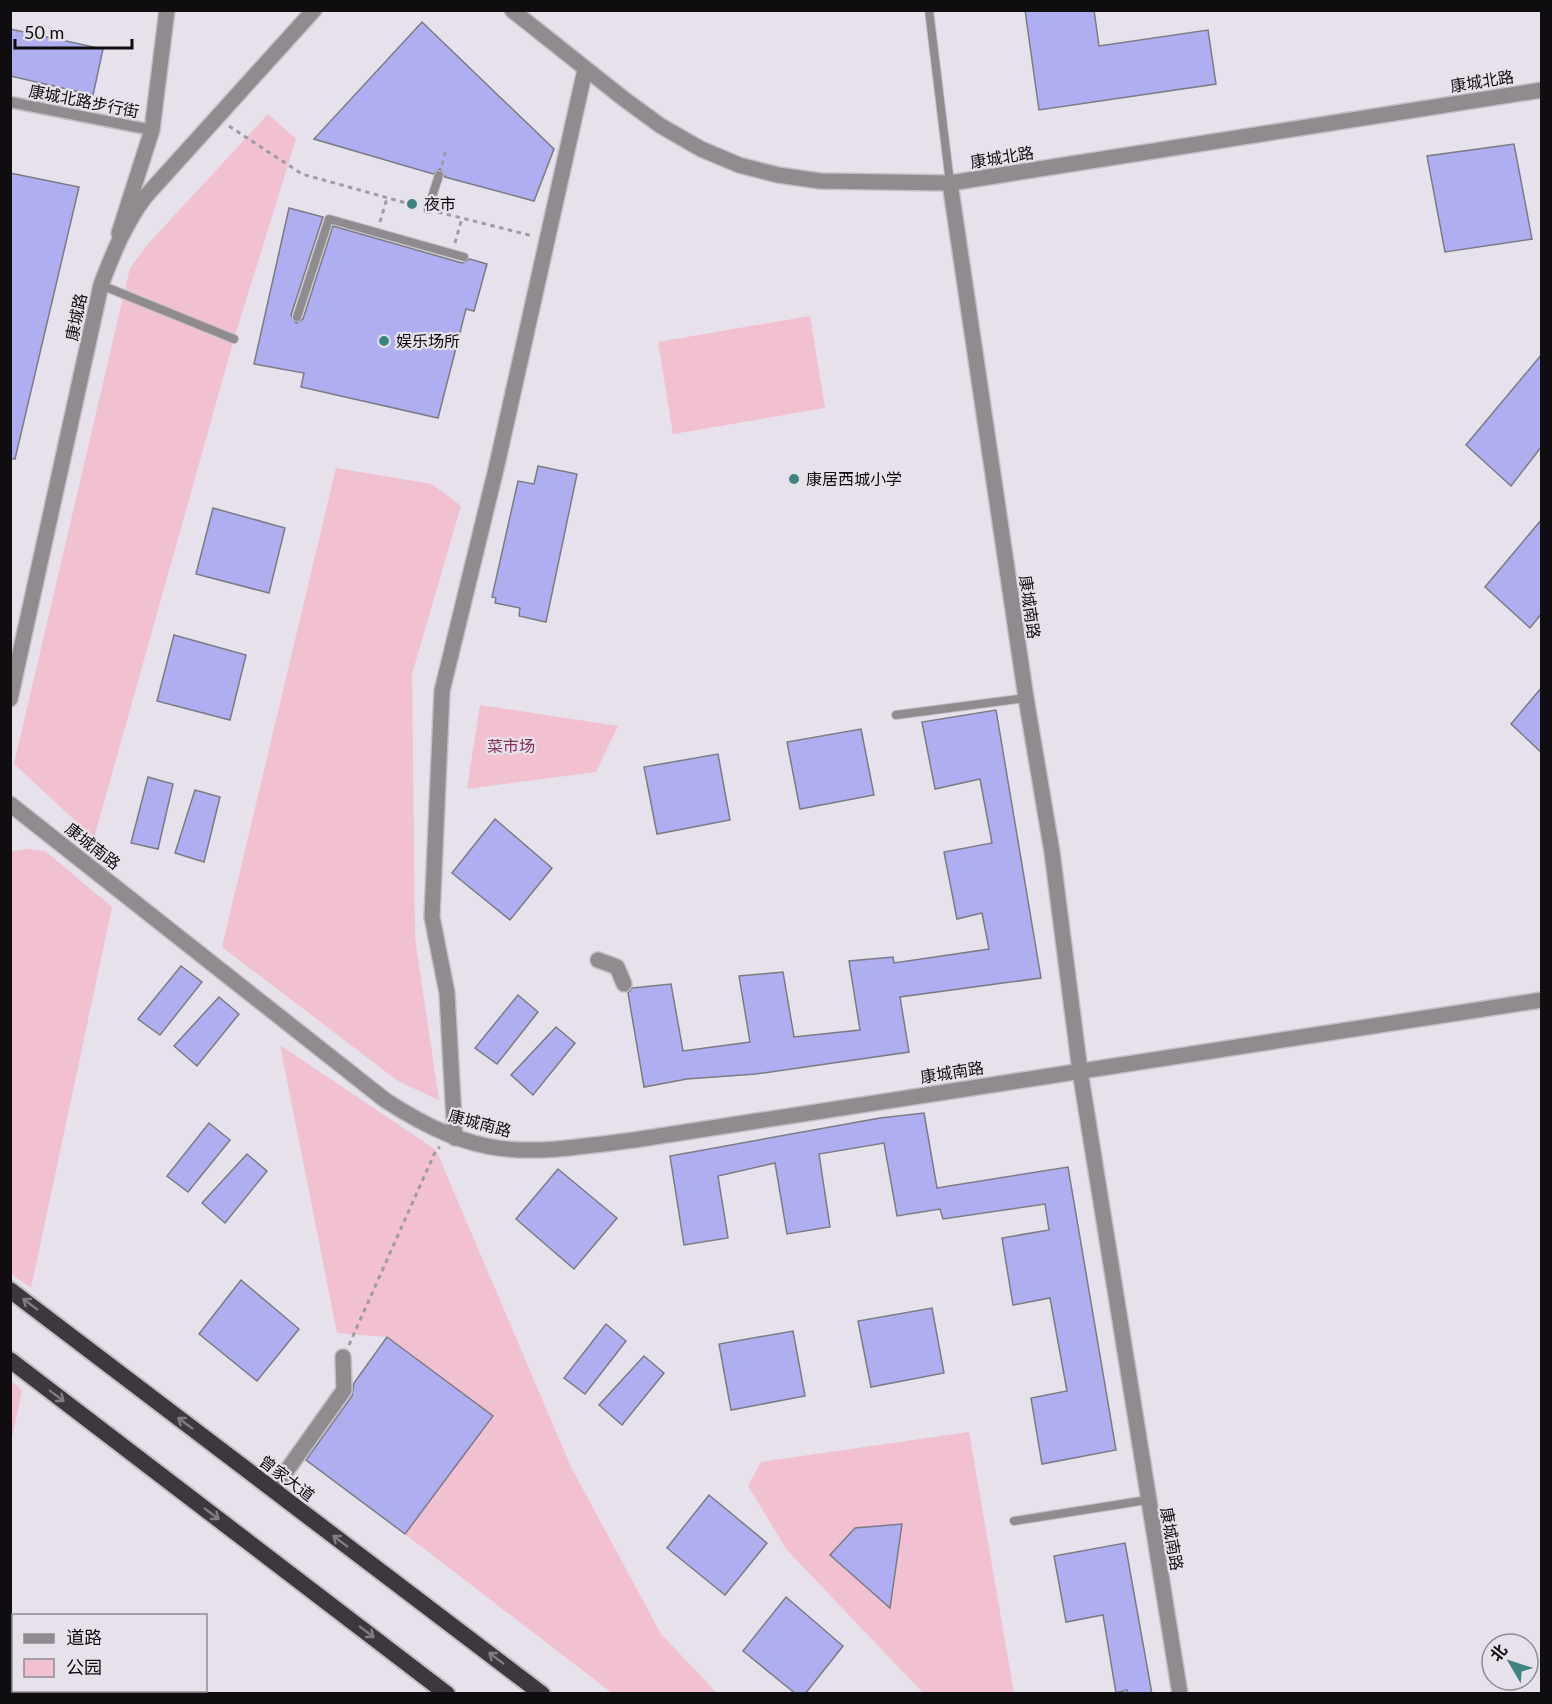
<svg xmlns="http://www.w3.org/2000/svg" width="1552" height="1704" font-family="Lato,'Noto Sans SC',sans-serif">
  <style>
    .green { fill: #f1c0d1 }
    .building { fill: #aeaef0; stroke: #7b7b83; stroke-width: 1.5 }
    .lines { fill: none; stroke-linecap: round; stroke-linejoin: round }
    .service-casing { stroke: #c4bfc7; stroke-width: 10 }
    .pedestrian-casing { stroke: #c4bfc7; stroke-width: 14 }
    .minor-casing { stroke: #c4bfc7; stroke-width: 18 }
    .tertiary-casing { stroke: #c4bfc7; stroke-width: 18 }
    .trunk-casing { stroke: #c4bfc7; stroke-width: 20 }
    .path { stroke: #9f9ba2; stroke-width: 3; stroke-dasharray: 4.5 4.5; stroke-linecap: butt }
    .service { stroke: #8f8b8e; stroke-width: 8 }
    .pedestrian { stroke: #8f8b8e; stroke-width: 10 }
    .minor { stroke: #8f8b8e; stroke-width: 15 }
    .tertiary { stroke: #8f8b8e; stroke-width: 15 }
    .trunk { stroke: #3e383e; stroke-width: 16 }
    .oneway { stroke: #817c83 }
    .poi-dot { fill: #3e8581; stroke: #e6e1ea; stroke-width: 2 }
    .labels { text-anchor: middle; stroke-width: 4.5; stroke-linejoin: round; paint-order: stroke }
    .street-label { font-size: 16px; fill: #0f0d10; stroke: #e6e1ea }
    .poi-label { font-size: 16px; fill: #0f0d10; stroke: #e6e1ea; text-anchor: start }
    .park-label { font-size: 16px; fill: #863057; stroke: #e6e1ea }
  </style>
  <rect width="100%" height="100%" fill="#e6e1ea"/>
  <!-- green -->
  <g class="green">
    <path d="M 268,114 L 296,139 L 234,339 L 94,838 L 14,764 L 130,268 L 148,244 Z"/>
    <path d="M 810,316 L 825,408 L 673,434 L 658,342 Z"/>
    <path d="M 336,468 L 432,484 L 461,506 L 412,674 L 415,938 L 439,1100 L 398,1081 L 222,947 Z"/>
    <path d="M 480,705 L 618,726 L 596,772 L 467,789 Z"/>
    <path d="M 28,849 L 45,851 L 112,907 L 31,1288 L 10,1273 L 10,852 Z"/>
    <path d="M 280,1045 L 436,1150 L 571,1467 L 661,1634 L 717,1693 L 612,1693 L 405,1534 L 493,1416 L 387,1337 L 337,1333 Z"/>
    <path d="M 11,1381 L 22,1390 L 11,1443 Z"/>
    <path d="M 969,1432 L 1014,1693 L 923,1693 L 787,1550 L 748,1486 L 761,1462 Z"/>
  </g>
  <!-- building -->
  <g class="building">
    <path d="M 1025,10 L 1094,10 L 1099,46 L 1208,30 L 1216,84 L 1039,110 Z"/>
    <path d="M 422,22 L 554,149 L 534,201 L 445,177 L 440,169 L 433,174 L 314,139 Z"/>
    <path d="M 10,29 L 103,49 L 93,95 L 10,76 Z"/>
    <path d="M 1514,144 L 1532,239 L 1445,252 L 1427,156 Z"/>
    <path d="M 10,173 L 79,187 L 15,459 L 10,459 Z"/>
    <path d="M 289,208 L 323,217 L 291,315 L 296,323 L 303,319 L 333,226 L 462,263 L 470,259 L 487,264 L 474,311 L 466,309 L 438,418 L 301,387 L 304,373 L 254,364 Z"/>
    <path d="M 1542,354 L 1542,446 L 1511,486 L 1466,445 Z"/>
    <path d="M 538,466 L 577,474 L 546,622 L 519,616 L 520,608 L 495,603 L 496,598 L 492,597 L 518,481 L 534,484 Z"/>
    <path d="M 213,508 L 285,528 L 269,593 L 196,574 Z"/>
    <path d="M 1542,519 L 1542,613 L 1530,628 L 1485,587 Z"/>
    <path d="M 174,635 L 246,655 L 230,720 L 157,701 Z"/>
    <path d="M 1542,687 L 1542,753 L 1511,724 Z"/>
    <path d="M 996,710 L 1041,978 L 900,997 L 909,1052 L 756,1074 L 687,1079 L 644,1087 L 628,993 L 632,988 L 671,984 L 683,1051 L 750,1042 L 739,976 L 783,972 L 794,1037 L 860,1030 L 849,961 L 893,957 L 894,963 L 989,949 L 982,913 L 957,919 L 944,852 L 992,843 L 980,779 L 935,789 L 922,722 Z"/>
    <path d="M 861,729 L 874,795 L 800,809 L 787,742 Z"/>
    <path d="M 718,754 L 730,820 L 657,834 L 644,767 Z"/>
    <path d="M 148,777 L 173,784 L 158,849 L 131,843 Z"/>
    <path d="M 195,790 L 220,797 L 204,862 L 175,853 Z"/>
    <path d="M 495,819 L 552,868 L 510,920 L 452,873 Z"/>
    <path d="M 181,966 L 202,982 L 160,1035 L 138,1019 Z"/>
    <path d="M 518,995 L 538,1012 L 497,1064 L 475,1048 Z"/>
    <path d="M 219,997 L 239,1014 L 197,1066 L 174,1046 Z"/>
    <path d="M 556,1027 L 575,1043 L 533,1095 L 511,1075 Z"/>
    <path d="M 924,1113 L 937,1188 L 1068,1167 L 1116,1450 L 1042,1464 L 1031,1398 L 1067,1391 L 1050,1298 L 1013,1305 L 1002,1238 L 1049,1230 L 1045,1204 L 943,1219 L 940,1209 L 897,1216 L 884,1143 L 819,1154 L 830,1227 L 787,1234 L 775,1163 L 718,1176 L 728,1238 L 684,1245 L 670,1156 L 880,1118 Z"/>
    <path d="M 209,1123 L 230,1140 L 188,1192 L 167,1176 Z"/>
    <path d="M 247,1154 L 267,1171 L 225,1223 L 202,1203 Z"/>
    <path d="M 558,1169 L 617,1218 L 574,1269 L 516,1219 Z"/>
    <path d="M 241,1280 L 299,1329 L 257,1381 L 199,1334 Z"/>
    <path d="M 932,1308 L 944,1373 L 871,1387 L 858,1321 Z"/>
    <path d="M 606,1324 L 626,1341 L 585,1394 L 564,1378 Z"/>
    <path d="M 793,1331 L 805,1396 L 731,1410 L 719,1344 Z"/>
    <path d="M 387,1337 L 493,1416 L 405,1534 L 306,1460 L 352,1396 L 354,1383 Z"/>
    <path d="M 644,1356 L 664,1373 L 622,1425 L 599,1405 Z"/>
    <path d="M 709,1495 L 767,1543 L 725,1595 L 667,1548 Z"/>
    <path d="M 902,1524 L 890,1608 L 830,1555 L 855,1528 Z"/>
    <path d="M 1125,1543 L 1137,1610 L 1152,1694 L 1128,1694 L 1127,1690 L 1116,1693 L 1103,1615 L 1066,1622 L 1054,1556 Z"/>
    <path d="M 786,1597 L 843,1646 L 805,1694 L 796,1694 L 743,1651 Z"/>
  </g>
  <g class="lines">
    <defs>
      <g id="service">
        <path d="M 929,10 L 950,183"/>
        <path d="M 428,209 L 439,175"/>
        <path d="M 101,285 L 234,339"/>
        <path d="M 297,317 L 329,219 L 464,257"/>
        <path d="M 896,715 L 1026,698"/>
        <path d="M 1014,1521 L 1147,1500"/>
      </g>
      <path id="pedestrian" d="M 10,102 L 152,130"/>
      <g id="minor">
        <path d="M 119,233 L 152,130 L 167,10"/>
        <path d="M 10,804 L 385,1100 C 482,1163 525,1154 634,1140 L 1542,1000"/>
        <path d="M 598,960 L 617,967 L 624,984"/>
        <path d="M 455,1138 L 447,993 L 432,917 L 442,691 L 496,469 L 585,70"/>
        <path d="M 273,1490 L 344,1390 L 343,1357"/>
      </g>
      <g id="tertiary">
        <path d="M 512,10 L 624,99 L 661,126 L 701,149 L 739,165 L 778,175 L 820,181 L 950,183 L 1542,90"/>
        <path d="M 950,183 L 1026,698 L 1052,852 L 1080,1071 L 1180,1694"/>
        <path d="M 10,699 L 101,285 C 113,253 125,224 145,197 L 314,10"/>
      </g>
      <g id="trunk">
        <path d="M 10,1290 L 542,1694"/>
        <path d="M 10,1360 L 447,1694"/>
      </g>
    </defs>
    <!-- service casing -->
    <use href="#service" class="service-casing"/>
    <!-- pedestrian casing -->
    <use href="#pedestrian" class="pedestrian-casing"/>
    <!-- minor casing -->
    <use href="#minor" class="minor-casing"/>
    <!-- tertiary casing -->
    <use href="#tertiary" class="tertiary-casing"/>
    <!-- trunk casing -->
    <use href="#trunk" class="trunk-casing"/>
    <!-- path -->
    <g class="path">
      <path d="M 229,126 L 302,174 L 417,206"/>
      <path d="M 442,165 L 446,150"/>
      <path d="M 438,212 L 533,236"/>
      <path d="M 380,222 L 387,198"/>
      <path d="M 455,243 L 462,218"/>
      <path d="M 349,1345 L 436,1150 L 440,1147"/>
    </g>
    <!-- service -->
    <use href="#service" class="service"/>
    <!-- pedestrian -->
    <use href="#pedestrian" class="pedestrian"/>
    <!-- minor -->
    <use href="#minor" class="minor"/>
    <!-- tertiary -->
    <use href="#tertiary" class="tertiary"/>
    <!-- trunk -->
    <use href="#trunk" class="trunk"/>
  </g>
  <!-- one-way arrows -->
  <defs><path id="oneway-shaft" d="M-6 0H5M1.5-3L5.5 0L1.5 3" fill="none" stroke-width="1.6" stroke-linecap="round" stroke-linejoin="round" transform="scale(1.5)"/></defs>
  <g class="oneway">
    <use href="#oneway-shaft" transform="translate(30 1304) rotate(-143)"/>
    <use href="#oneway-shaft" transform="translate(57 1396) rotate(37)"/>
    <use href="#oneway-shaft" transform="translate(185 1423) rotate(-143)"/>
    <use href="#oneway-shaft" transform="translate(212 1514) rotate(37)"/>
    <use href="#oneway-shaft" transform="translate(340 1541) rotate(-143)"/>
    <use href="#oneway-shaft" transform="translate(367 1632) rotate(37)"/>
    <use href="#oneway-shaft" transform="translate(496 1658) rotate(-143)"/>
  </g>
  <!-- markers -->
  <g class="poi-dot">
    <circle cx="412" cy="204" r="6"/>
    <circle cx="384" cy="341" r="6"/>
    <circle cx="794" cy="479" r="6"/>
  </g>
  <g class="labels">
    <!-- street labels -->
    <g class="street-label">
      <text transform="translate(1482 81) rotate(-9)" y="6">康城北路</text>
      <text transform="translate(84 101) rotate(11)" y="6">康城北路步行街</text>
      <text transform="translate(1002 157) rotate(-9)" y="6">康城北路</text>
      <text transform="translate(76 317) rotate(-78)" y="6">康城路</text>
      <text transform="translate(1030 607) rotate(82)" y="6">康城南路</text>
      <text transform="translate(93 846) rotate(38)" y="6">康城南路</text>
      <text transform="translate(952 1072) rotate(-9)" y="6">康城南路</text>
      <text transform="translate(480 1123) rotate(15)" y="6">康城南路</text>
      <text transform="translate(287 1478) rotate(37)" y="6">曾家大道</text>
      <text transform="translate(1172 1539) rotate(80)" y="6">康城南路</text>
    </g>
    <!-- poi labels -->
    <g class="poi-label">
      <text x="424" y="210">夜市</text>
      <text x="396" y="347">娱乐场所</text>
      <text x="806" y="485">康居西城小学</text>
    </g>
    <!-- park labels -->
    <g class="park-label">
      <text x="511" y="752">菜市场</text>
    </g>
  </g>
  <!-- border -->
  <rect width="1552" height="1704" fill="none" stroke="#0f0d10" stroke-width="24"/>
  <!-- legend -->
  <rect x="12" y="1614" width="195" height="78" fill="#e6e1ea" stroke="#908c93" stroke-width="1.5"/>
  <rect x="24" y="1634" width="30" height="9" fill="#8f8b8e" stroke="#908c93" stroke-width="1.5"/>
  <text x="66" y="1644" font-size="18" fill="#0f0d10">道路</text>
  <rect x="24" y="1659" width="30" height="18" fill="#f1c0d1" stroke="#908c93" stroke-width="1.5"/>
  <text x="66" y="1674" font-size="18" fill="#0f0d10">公园</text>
  <!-- north arrow -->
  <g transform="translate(1510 1662) rotate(309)"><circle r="28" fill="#e6e1ea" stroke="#908c93" stroke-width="1.5"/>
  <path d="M0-4.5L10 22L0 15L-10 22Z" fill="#3e8581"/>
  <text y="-9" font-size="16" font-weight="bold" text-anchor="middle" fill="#0f0d10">北</text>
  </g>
  <!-- scale -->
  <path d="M15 39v9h117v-9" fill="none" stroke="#0f0d10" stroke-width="3"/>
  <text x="24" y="39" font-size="18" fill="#0f0d10" stroke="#e6e1ea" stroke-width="4.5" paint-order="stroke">50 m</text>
</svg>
